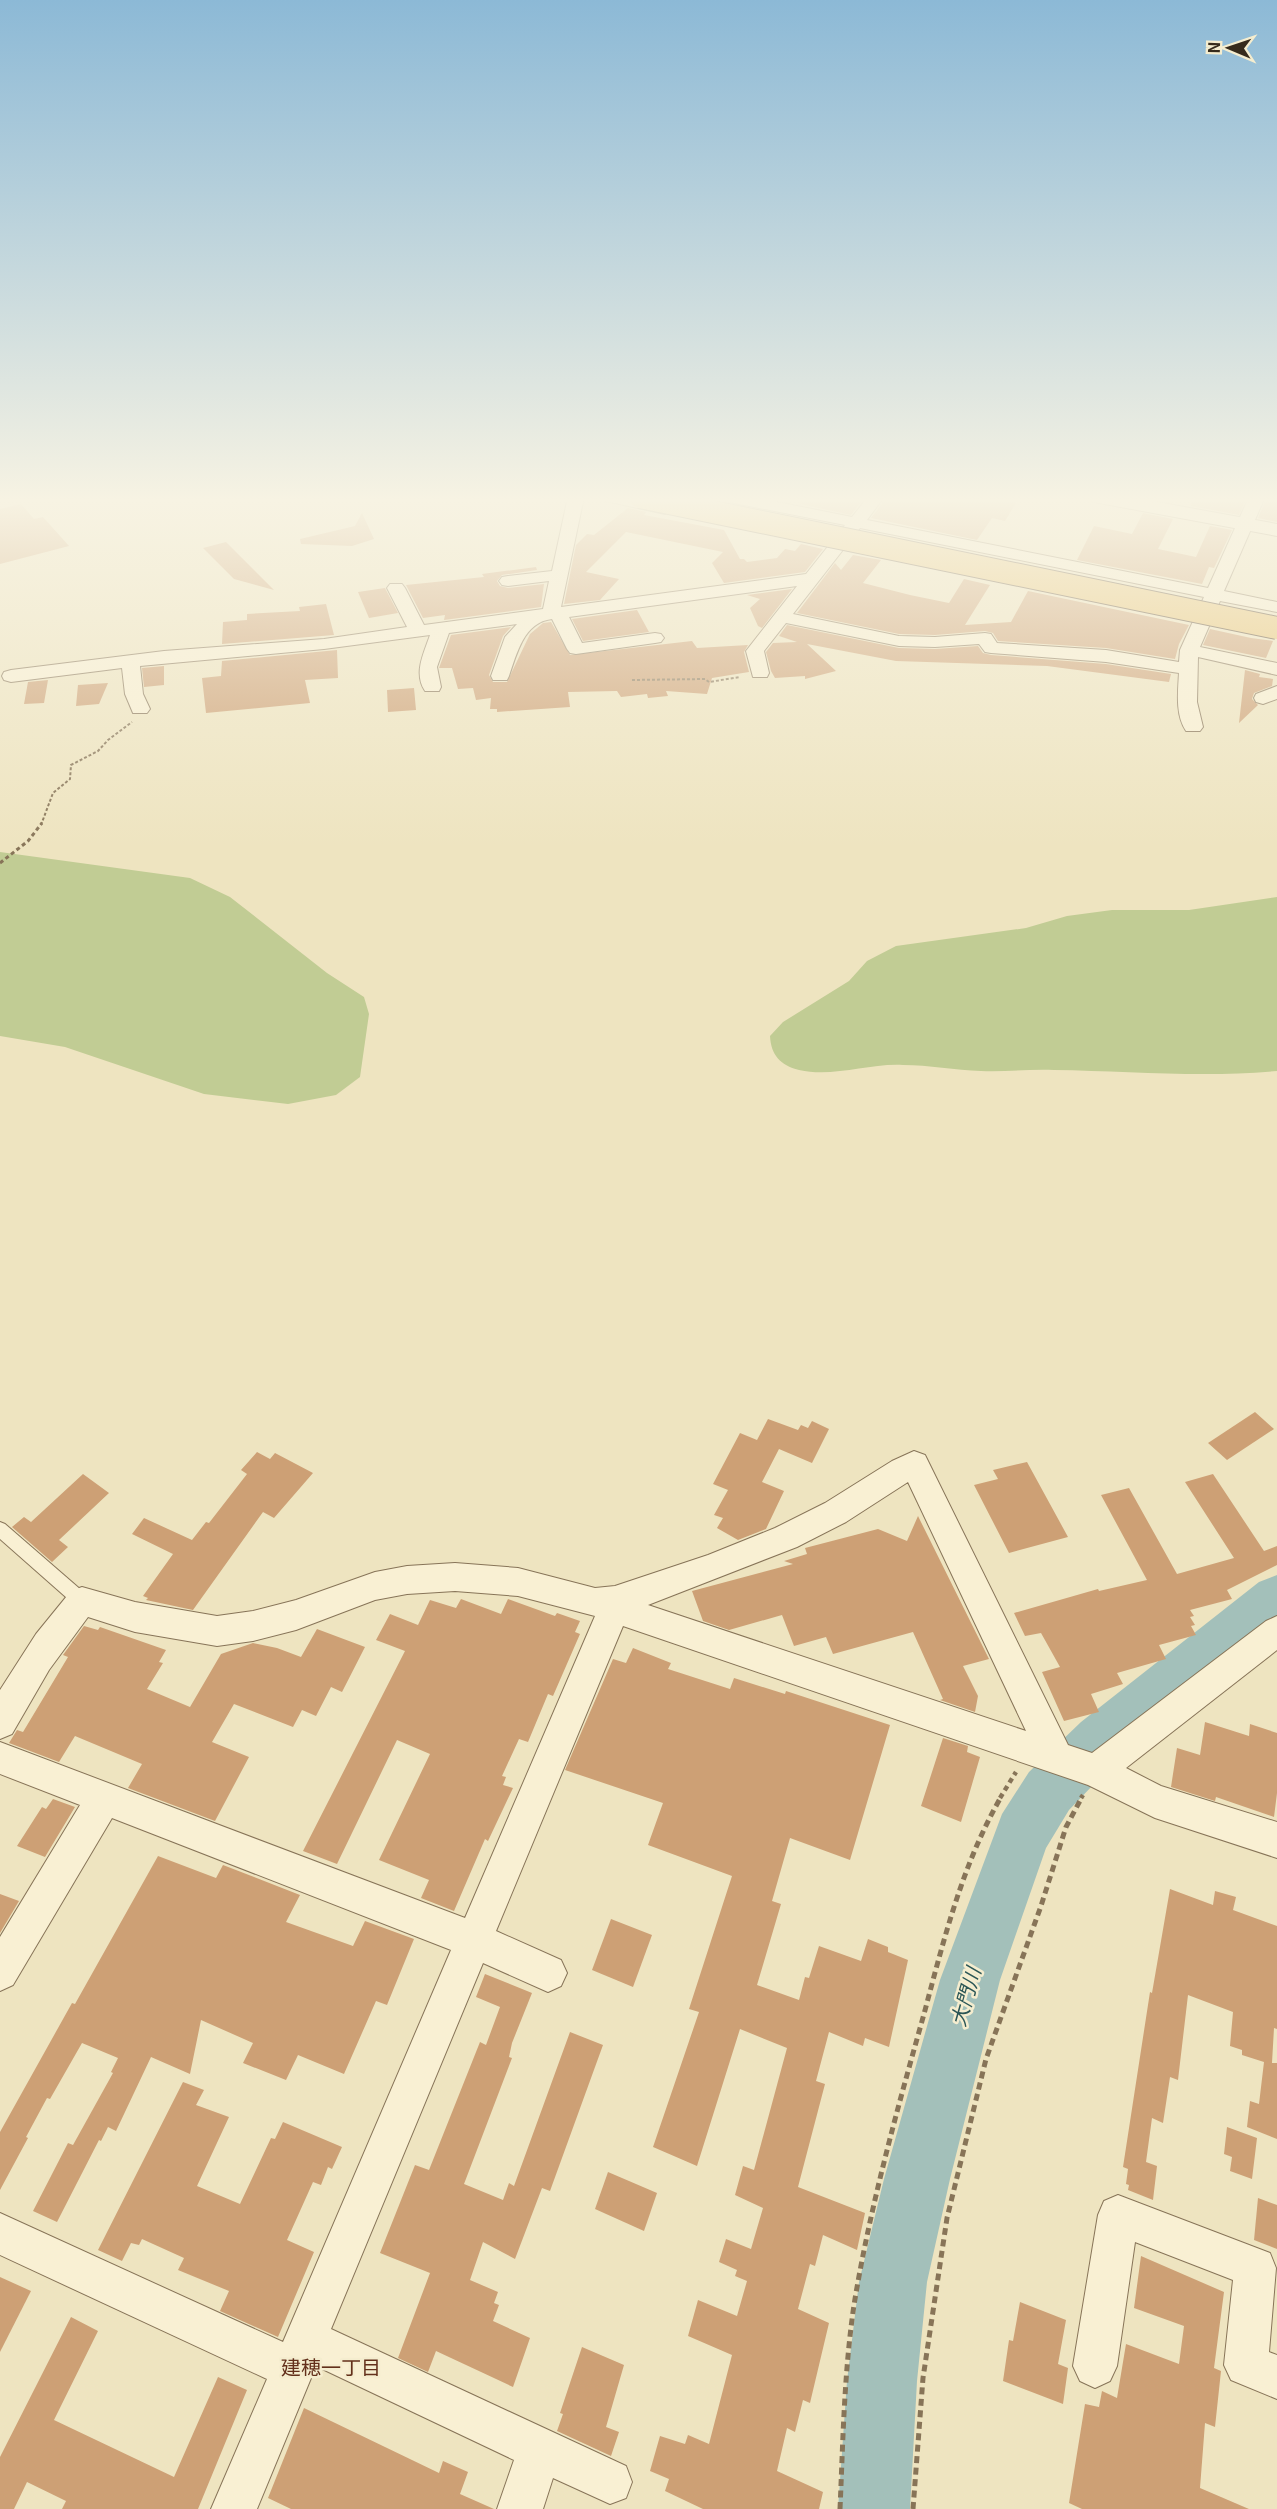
<svg xmlns="http://www.w3.org/2000/svg" width="1277" height="2509" font-family="Georgia,'Noto Sans JP',serif">
  <style>
    .green { fill: #c1cc94 }
    .lines { fill: none; stroke-linecap: round; stroke-linejoin: round }
    .river { fill: #a3c0ba; fill-rule: evenodd }
    .building { fill: #cda075 }
    .service-casing { stroke: #877458; stroke-width: 2 }
    .minor-casing { stroke: #877458; stroke-width: 2 }
    .tertiary-casing { stroke: #877458; stroke-width: 2 }
    .path-far3 { stroke: #877458; stroke-width: 2; stroke-dasharray: 3 2; stroke-linecap: butt }
    .path-far2 { stroke: #877458; stroke-width: 3; stroke-dasharray: 4 3; stroke-linecap: butt }
    .path-far1 { stroke: #877458; stroke-width: 4.5; stroke-dasharray: 5 4; stroke-linecap: butt }
    .path { stroke: #877458; stroke-width: 5; stroke-dasharray: 7 4.5; stroke-linecap: butt }
    .service { fill: #f9f0d3; fill-rule: evenodd }
    .minor { fill: #f9f0d3; fill-rule: evenodd }
    .tertiary { fill: #f9f0d3; fill-rule: evenodd }
    .trunk-bridge-casing { stroke: #55422c; stroke-width: 24; stroke-linecap: butt }
    .trunk-bridge { stroke: #e8c372; stroke-width: 22 }
    .labels { text-anchor: middle; stroke-width: 5; stroke-linejoin: round; paint-order: stroke }
    .near-water-label { font-size: 20px; font-style: italic; fill: #2b5656; stroke: #f5edcf }
    .near-neighbourhood-label { font-size: 20px; fill: #63301b; stroke: #f5edcf }
  </style>
  <rect width="100%" height="100%" fill="#eee4c0"/>
  <!-- green -->
  <g class="green">
    <path d="M 0,852 L 190,878 L 230,897 L 327,973 L 364,997 L 369,1014 L 360,1077 L 336,1095 L 288,1104 L 204,1094 L 65,1047 L 0,1036 Z"/>
    <path d="M 1277,897 L 1277,1071 C 1203,1078 1128,1071 1054,1070 C 1029,1069 1005,1072 981,1071 C 955,1070 929,1065 903,1065 C 869,1063 833,1078 799,1070 C 780,1065 771,1055 770,1036 L 783,1022 L 849,981 L 867,961 L 896,946 L 1026,928 L 1067,916 L 1112,910 L 1189,910 Z"/>
  </g>
  <g class="lines">
    <!-- river -->
    <path class="river" d="M 1277,1575 L 1277,1629 L 1119,1758 L 1069,1810 L 1046,1848 L 1000,1980 L 950,2179 L 927,2282 L 917,2381 L 910,2509 L 838,2509 L 847,2381 L 859,2282 L 884,2179 L 940,1980 L 1002,1814 L 1029,1772 L 1081,1722 L 1259,1582 Z"/>
  </g>
  <!-- building -->
  <g class="building">
    <path d="M 801,497 L 859,497 L 864,498 L 851,515 L 800,504 Z"/>
    <path d="M 887,497 L 999,497 L 997,499 L 1016,503 L 1005,521 L 992,518 L 977,540 L 871,518 Z"/>
    <path d="M 1192,497 L 1247,497 L 1239,515 L 1191,506 Z"/>
    <path d="M 1267,497 L 1277,497 L 1277,522 L 1258,518 Z"/>
    <path d="M 21,504 L 34,519 L 43,517 L 69,546 L 0,564 L 0,509 Z"/>
    <path d="M 628,508 L 646,512 L 644,515 L 724,530 L 740,559 L 744,559 L 747,562 L 777,558 L 785,549 L 795,551 L 801,544 L 823,549 L 805,572 L 724,583 L 712,563 L 723,552 L 626,532 L 586,572 L 619,579 L 600,600 L 564,604 L 576,545 L 587,534 L 594,535 Z"/>
    <path d="M 362,513 L 374,539 L 352,546 L 301,544 L 300,539 L 355,526 Z"/>
    <path d="M 1143,513 L 1173,519 L 1158,549 L 1196,557 L 1210,526 L 1232,530 L 1214,568 L 1209,567 L 1202,584 L 1077,560 L 1094,526 L 1132,534 Z"/>
    <path d="M 226,542 L 274,590 L 234,579 L 203,548 Z"/>
    <path d="M 853,555 L 881,560 L 863,583 L 910,595 L 949,603 L 964,579 L 990,585 L 965,625 L 1011,622 L 1028,591 L 1189,625 L 1179,644 L 1175,659 L 1106,648 L 998,641 L 993,633 L 985,631 L 935,635 L 899,634 L 797,613 L 835,563 L 841,570 Z"/>
    <path d="M 536,567 L 537,570 L 502,575 L 497,581 L 500,586 L 508,588 L 544,584 L 541,607 L 444,620 L 445,615 L 423,618 L 406,585 L 484,577 L 482,574 Z"/>
    <path d="M 385,588 L 398,613 L 369,618 L 358,592 Z"/>
    <path d="M 792,589 L 762,628 L 758,626 L 750,608 L 760,599 L 747,595 Z"/>
    <path d="M 326,604 L 334,635 L 222,644 L 223,622 L 247,620 L 247,614 L 300,611 L 299,607 Z"/>
    <path d="M 637,610 L 649,632 L 583,641 L 572,619 Z"/>
    <path d="M 551,622 L 570,655 L 692,641 L 697,648 L 748,645 L 744,652 L 749,672 L 712,678 L 707,694 L 666,691 L 668,696 L 648,698 L 647,694 L 621,697 L 617,691 L 568,692 L 570,707 L 497,712 L 497,709 L 490,709 L 491,698 L 476,700 L 473,688 L 458,689 L 452,668 L 439,668 L 451,635 L 511,627 L 503,636 L 489,675 L 493,682 L 507,682 L 530,634 L 543,623 Z"/>
    <path d="M 787,625 L 899,648 L 935,649 L 978,646 L 983,653 L 991,655 L 1106,664 L 1171,674 L 1169,682 L 1047,666 L 896,661 L 807,644 L 836,671 L 805,679 L 805,676 L 775,678 L 771,671 L 766,652 L 773,643 L 797,642 L 779,636 Z"/>
    <path d="M 1210,629 L 1251,638 L 1273,641 L 1266,658 L 1203,645 Z"/>
    <path d="M 337,650 L 338,678 L 305,680 L 310,703 L 206,713 L 202,678 L 221,676 L 222,661 Z"/>
    <path d="M 164,666 L 164,685 L 144,687 L 142,668 Z"/>
    <path d="M 1245,670 L 1260,674 L 1259,677 L 1273,679 L 1272,686 L 1254,693 L 1252,699 L 1258,705 L 1239,723 Z"/>
    <path d="M 48,680 L 44,703 L 24,704 L 28,682 Z"/>
    <path d="M 108,683 L 99,704 L 76,706 L 78,685 Z"/>
    <path d="M 414,688 L 416,710 L 388,712 L 387,690 Z"/>
    <path d="M 1255,1412 L 1274,1429 L 1227,1460 L 1208,1443 Z"/>
    <path d="M 768,1419 L 798,1430 L 801,1425 L 808,1428 L 812,1421 L 829,1429 L 812,1463 L 779,1449 L 762,1482 L 784,1491 L 766,1529 L 738,1540 L 717,1528 L 723,1518 L 714,1515 L 728,1490 L 713,1484 L 740,1433 L 757,1440 Z"/>
    <path d="M 257,1452 L 270,1459 L 275,1453 L 313,1473 L 274,1518 L 263,1512 L 193,1610 L 146,1600 L 148,1598 L 143,1596 L 173,1554 L 132,1534 L 144,1518 L 192,1540 L 206,1522 L 209,1523 L 247,1474 L 241,1470 Z"/>
    <path d="M 1027,1462 L 1068,1537 L 1009,1553 L 974,1485 L 998,1479 L 993,1470 Z"/>
    <path d="M 83,1474 L 109,1493 L 59,1540 L 68,1547 L 52,1562 L 12,1527 L 24,1517 L 31,1522 Z"/>
    <path d="M 1213,1474 L 1264,1551 L 1277,1546 L 1277,1565 L 1227,1590 L 1232,1599 L 1190,1610 L 1194,1616 L 1190,1617 L 1195,1625 L 1191,1626 L 1196,1635 L 1159,1645 L 1166,1659 L 1117,1673 L 1123,1684 L 1091,1694 L 1099,1712 L 1064,1721 L 1042,1672 L 1060,1667 L 1041,1633 L 1025,1636 L 1014,1613 L 1098,1589 L 1099,1591 L 1147,1580 L 1101,1495 L 1129,1488 L 1177,1574 L 1234,1558 L 1185,1482 Z"/>
    <path d="M 918,1516 L 989,1659 L 963,1666 L 978,1696 L 975,1712 L 940,1700 L 943,1699 L 913,1632 L 833,1654 L 826,1637 L 794,1646 L 782,1615 L 729,1630 L 703,1621 L 692,1591 L 793,1564 L 784,1561 L 807,1554 L 805,1548 L 878,1529 L 907,1541 Z"/>
    <path d="M 461,1599 L 501,1614 L 508,1599 L 555,1616 L 557,1613 L 580,1621 L 575,1632 L 580,1634 L 553,1696 L 548,1694 L 528,1742 L 519,1739 L 502,1776 L 506,1777 L 503,1785 L 513,1788 L 488,1841 L 485,1839 L 454,1911 L 421,1898 L 429,1880 L 379,1860 L 430,1754 L 397,1740 L 337,1864 L 303,1851 L 405,1651 L 376,1640 L 390,1614 L 418,1625 L 430,1600 L 456,1608 Z"/>
    <path d="M 84,1626 L 98,1630 L 100,1627 L 166,1650 L 159,1662 L 163,1663 L 147,1689 L 190,1707 L 221,1654 L 253,1643 L 277,1648 L 301,1657 L 317,1629 L 365,1647 L 342,1692 L 331,1687 L 316,1716 L 302,1710 L 293,1727 L 234,1704 L 212,1742 L 249,1757 L 215,1821 L 128,1788 L 142,1764 L 75,1736 L 59,1762 L 9,1743 L 17,1730 L 23,1732 L 68,1657 L 63,1655 Z"/>
    <path d="M 633,1648 L 671,1663 L 668,1669 L 730,1689 L 734,1678 L 785,1694 L 786,1691 L 890,1725 L 850,1860 L 790,1838 L 772,1901 L 781,1904 L 757,1985 L 799,2000 L 805,1977 L 809,1978 L 819,1946 L 861,1961 L 868,1939 L 888,1947 L 888,1952 L 908,1960 L 889,2047 L 865,2038 L 863,2046 L 829,2032 L 816,2081 L 825,2084 L 798,2187 L 865,2213 L 857,2250 L 823,2235 L 815,2266 L 810,2264 L 798,2309 L 829,2323 L 810,2403 L 803,2400 L 795,2432 L 787,2428 L 777,2471 L 823,2492 L 819,2509 L 703,2509 L 665,2491 L 669,2479 L 650,2471 L 660,2436 L 685,2444 L 688,2435 L 709,2444 L 732,2355 L 688,2336 L 698,2300 L 737,2316 L 747,2281 L 735,2276 L 737,2270 L 719,2262 L 726,2239 L 751,2249 L 763,2208 L 735,2195 L 743,2166 L 754,2170 L 787,2048 L 740,2029 L 697,2166 L 653,2147 L 699,2012 L 689,2009 L 732,1876 L 648,1845 L 663,1803 L 565,1770 L 613,1659 L 626,1663 Z"/>
    <path d="M 1205,1722 L 1249,1736 L 1250,1724 L 1277,1733 L 1277,1793 L 1274,1817 L 1216,1797 L 1215,1801 L 1171,1787 L 1177,1748 L 1200,1755 Z"/>
    <path d="M 943,1738 L 968,1746 L 967,1752 L 980,1757 L 961,1822 L 921,1806 Z"/>
    <path d="M 53,1799 L 75,1807 L 45,1857 L 17,1846 L 42,1807 L 46,1809 Z"/>
    <path d="M 158,1856 L 216,1878 L 223,1865 L 300,1895 L 286,1922 L 353,1946 L 365,1921 L 414,1939 L 387,2005 L 376,2001 L 344,2074 L 298,2055 L 286,2080 L 243,2063 L 253,2043 L 201,2020 L 190,2074 L 151,2057 L 116,2131 L 108,2127 L 101,2141 L 99,2140 L 57,2222 L 33,2211 L 68,2143 L 73,2145 L 113,2073 L 111,2072 L 118,2058 L 82,2043 L 50,2099 L 47,2098 L 26,2137 L 28,2138 L 0,2190 L 0,2132 L 72,2003 L 75,2004 Z"/>
    <path d="M 1170,1889 L 1213,1905 L 1215,1891 L 1236,1897 L 1233,1910 L 1277,1926 L 1277,2029 L 1274,2028 L 1272,2063 L 1277,2063 L 1277,2139 L 1247,2127 L 1250,2101 L 1259,2104 L 1264,2062 L 1242,2055 L 1242,2050 L 1230,2046 L 1233,2012 L 1188,1995 L 1178,2080 L 1170,2077 L 1163,2123 L 1152,2118 L 1146,2162 L 1157,2166 L 1153,2200 L 1128,2190 L 1129,2185 L 1126,2184 L 1128,2169 L 1123,2167 L 1150,1992 L 1152,1993 Z"/>
    <path d="M 0,1894 L 19,1901 L 0,1933 Z"/>
    <path d="M 611,1919 L 652,1935 L 633,1987 L 592,1970 Z"/>
    <path d="M 485,1974 L 532,1993 L 512,2043 L 509,2057 L 512,2058 L 464,2184 L 503,2200 L 509,2183 L 514,2186 L 570,2032 L 603,2045 L 550,2191 L 542,2188 L 515,2259 L 483,2242 L 470,2280 L 498,2292 L 494,2303 L 499,2305 L 493,2321 L 530,2338 L 513,2387 L 436,2351 L 428,2372 L 398,2358 L 430,2273 L 380,2253 L 415,2165 L 429,2170 L 480,2042 L 486,2045 L 500,2007 L 476,1997 Z"/>
    <path d="M 183,2082 L 204,2090 L 196,2105 L 229,2117 L 197,2186 L 240,2204 L 271,2138 L 275,2139 L 283,2122 L 342,2147 L 332,2169 L 328,2167 L 321,2185 L 313,2182 L 287,2240 L 314,2252 L 278,2337 L 220,2311 L 229,2291 L 178,2270 L 184,2258 L 142,2239 L 139,2245 L 131,2243 L 122,2261 L 98,2250 Z"/>
    <path d="M 1227,2127 L 1257,2138 L 1252,2179 L 1230,2171 L 1232,2157 L 1224,2154 Z"/>
    <path d="M 608,2172 L 657,2193 L 644,2231 L 595,2209 Z"/>
    <path d="M 1258,2198 L 1277,2205 L 1277,2249 L 1254,2240 Z"/>
    <path d="M 1141,2256 L 1224,2292 L 1214,2368 L 1221,2371 L 1215,2427 L 1205,2423 L 1200,2488 L 1249,2509 L 1082,2509 L 1069,2503 L 1085,2404 L 1099,2407 L 1102,2391 L 1117,2398 L 1126,2344 L 1179,2364 L 1184,2326 L 1134,2308 Z"/>
    <path d="M 0,2277 L 31,2291 L 0,2352 Z"/>
    <path d="M 1020,2302 L 1066,2320 L 1058,2364 L 1068,2368 L 1063,2404 L 1003,2381 L 1009,2340 L 1013,2341 Z"/>
    <path d="M 71,2317 L 98,2331 L 54,2420 L 174,2477 L 218,2377 L 247,2390 L 198,2509 L 62,2509 L 66,2501 L 27,2482 L 14,2509 L 0,2509 L 0,2457 Z"/>
    <path d="M 582,2347 L 624,2365 L 606,2427 L 619,2432 L 611,2456 L 557,2431 L 563,2414 L 560,2413 Z"/>
    <path d="M 304,2408 L 439,2473 L 443,2461 L 468,2472 L 460,2494 L 494,2509 L 291,2509 L 268,2498 Z"/>
  </g>
  <g class="lines">
    <defs>
      <path id="service" d="M 0,1522 L 5,1524 L 88,1596 L 90,1601 L 88,1606 L 82,1608 L 76,1606 L 0,1539 Z"/>
      <g id="minor">
        <path d="M 568,497 L 584,497 L 561,607 L 806,574 L 845,525 L 729,502 L 723,500 L 721,497 L 752,497 L 852,517 L 868,497 L 884,497 L 867,520 L 1208,588 L 1249,497 L 1265,497 L 1224,591 L 1277,602 L 1277,612 L 1220,601 L 1200,647 L 1277,663 L 1277,675 L 1198,657 L 1197,702 L 1203,727 L 1200,731 L 1186,731 C 1175,715 1178,691 1179,673 L 1106,662 L 991,653 L 985,652 L 979,644 L 935,647 L 899,646 L 786,623 L 764,651 L 769,673 L 767,677 L 753,677 L 746,651 L 797,586 L 569,617 L 582,643 L 655,633 L 661,634 L 664,638 L 661,642 L 655,643 L 576,654 L 570,653 L 567,649 L 552,619 C 524,622 517,653 509,676 L 507,680 L 493,680 L 491,676 L 505,637 L 517,624 L 449,633 L 437,667 L 441,687 L 439,691 L 425,691 C 413,673 424,653 430,635 L 324,649 L 140,666 L 143,694 L 150,709 L 147,713 L 133,713 L 125,694 L 122,668 L 11,682 L 4,680 L 2,676 L 4,672 L 11,670 L 164,651 L 324,639 L 407,627 L 387,588 L 390,584 L 402,584 L 405,588 L 424,625 L 543,609 L 549,581 L 508,586 L 502,585 L 499,581 L 502,577 L 508,576 L 552,571 ZM 860,528 L 1204,597 L 1180,650 L 1179,662 L 1106,650 L 997,643 L 991,634 L 985,633 L 935,637 L 899,636 L 793,614 Z"/>
        <path d="M 599,497 L 629,497 L 671,506 L 673,509 L 665,514 L 601,500 Z"/>
        <path d="M 1277,686 L 1277,699 L 1263,704 L 1256,702 L 1254,698 L 1256,694 Z"/>
        <path d="M 914,1451 L 925,1455 L 1068,1745 L 1092,1753 L 1266,1621 L 1277,1616 L 1277,1650 L 1126,1768 L 1161,1786 L 1277,1822 L 1277,1858 L 1155,1818 L 1088,1785 L 623,1626 L 496,1931 L 561,1960 L 567,1973 L 561,1986 L 548,1992 L 483,1963 L 331,2329 L 626,2466 L 632,2482 L 626,2498 L 610,2504 L 553,2478 L 543,2509 L 497,2509 L 514,2460 L 316,2366 L 257,2509 L 211,2509 L 267,2379 L 0,2255 L 0,2213 L 283,2342 L 451,1950 L 112,1818 L 13,1985 L 0,1991 L 0,1937 L 80,1805 L 0,1774 L 0,1742 L 465,1918 L 595,1616 L 518,1596 L 455,1591 L 407,1594 L 375,1600 L 296,1630 L 253,1641 L 217,1646 L 135,1632 L 88,1617 L 49,1670 L 12,1734 L 0,1739 L 0,1690 L 36,1634 L 71,1591 L 82,1587 L 135,1602 L 217,1616 L 253,1611 L 296,1600 L 375,1572 L 407,1566 L 455,1563 L 518,1568 L 595,1588 L 615,1586 L 708,1555 L 775,1528 L 825,1503 L 892,1461 ZM 908,1482 L 1026,1731 L 648,1605 L 797,1547 L 846,1522 Z"/>
        <path d="M 1118,2195 L 1270,2253 L 1276,2268 L 1269,2352 L 1277,2355 L 1277,2399 L 1231,2380 L 1224,2365 L 1233,2280 L 1135,2242 L 1117,2366 L 1110,2381 L 1095,2388 L 1080,2381 L 1073,2366 L 1098,2215 L 1104,2201 Z"/>
      </g>
      <path id="tertiary" d="M 1089,497 L 1130,497 L 1277,524 L 1277,536 L 1099,503 L 1092,501 Z"/>
    </defs>
    <!-- service casing -->
    <use href="#service" class="service-casing"/>
    <!-- minor casing -->
    <use href="#minor" class="minor-casing"/>
    <!-- tertiary casing -->
    <use href="#tertiary" class="tertiary-casing"/>
    <!-- path-far3 -->
    <g class="path-far3">
      <path d="M 632,680 L 705,679 L 709,682 L 740,677"/>
      <path d="M 41,825 L 53,793 L 70,779 L 71,765 L 98,751 L 108,740 L 132,722"/>
    </g>
    <!-- path-far2 -->
    <path class="path-far2" d="M 0,863 L 28,841 L 42,823"/>
    <!-- path-far1 -->
    <g class="path-far1">
      <path d="M 1000,1798 L 1016,1772"/>
      <path d="M 1081,1798 L 1083,1795"/>
    </g>
    <!-- path -->
    <g class="path">
      <path d="M 840,2509 C 843,2441 844,2373 854,2305 C 870,2207 897,2110 924,2014 C 944,1939 962,1865 1001,1797"/>
      <path d="M 913,2509 L 923,2378 L 947,2218 L 986,2059 L 1041,1906 L 1066,1827 L 1082,1797"/>
    </g>
    <!-- service -->
    <use href="#service" class="service"/>
    <!-- minor -->
    <use href="#minor" class="minor"/>
    <!-- tertiary -->
    <use href="#tertiary" class="tertiary"/>
    <defs>
      <path id="trunk-bridge" d="M 640,497 L 1277,628"/>
    </defs>
    <!-- trunk-bridge casing -->
    <use href="#trunk-bridge" class="trunk-bridge-casing"/>
    <!-- trunk-bridge -->
    <use href="#trunk-bridge" class="trunk-bridge"/>
  </g>
  <!-- sky -->
  <linearGradient id="sky" x2="0" y2="1"><stop stop-color="#8cb9d6"/><stop offset="0.59" stop-color="#f7f3e3"/><stop offset="1" stop-color="#f7f3e3" stop-opacity="0"/></linearGradient>
  <rect width="1277" height="848" fill="url(#sky)"/>
  <g class="labels">
    <!-- near-water labels -->
    <g class="near-water-label">
      <text transform="translate(966 1997) rotate(-74)" y="7">大門川</text>
    </g>
    <!-- near-neighbourhood labels -->
    <g class="near-neighbourhood-label">
      <text x="331" y="2375">建穂一丁目</text>
    </g>
  </g>
  <!-- north arrow -->
  <g transform="translate(1229 48) rotate(272)" stroke="#f5edcf" stroke-width="4.5" paint-order="stroke">
  <path d="M0-4.5L10 22L0 15L-10 22Z" fill="#362b1c"/>
  <text y="-9" font-size="16" font-weight="bold" text-anchor="middle" fill="#362b1c">N</text>
  </g>
</svg>
